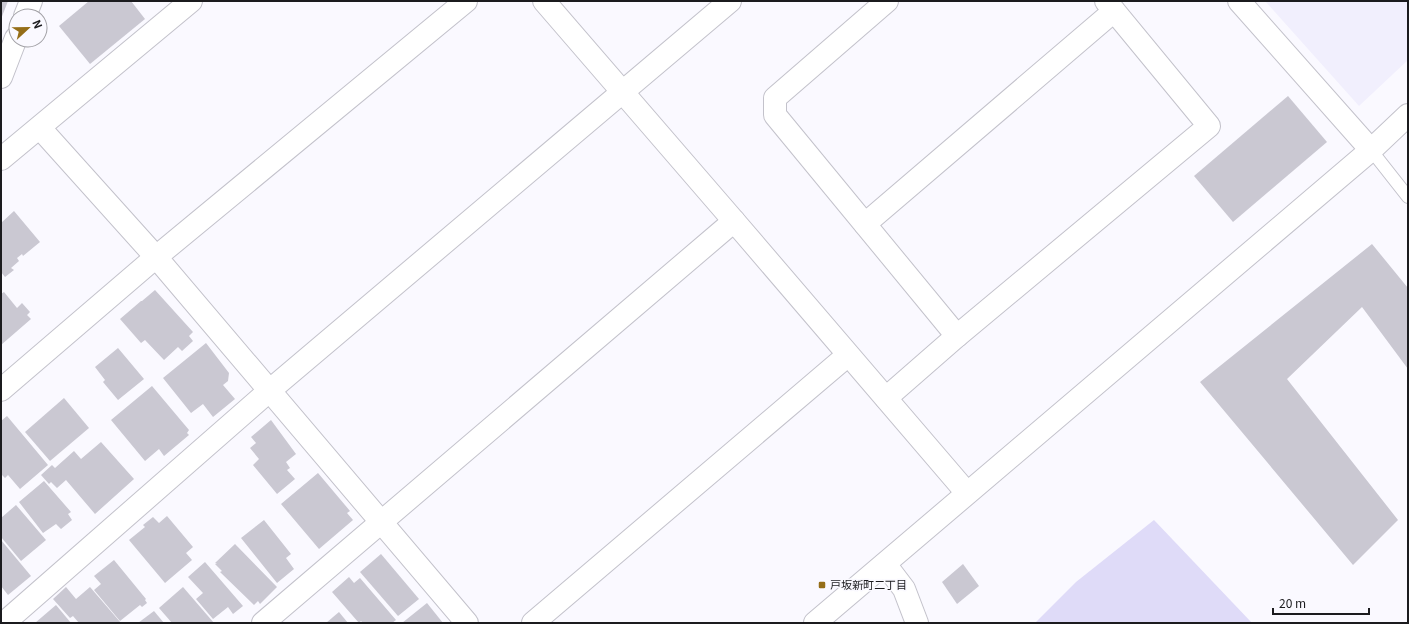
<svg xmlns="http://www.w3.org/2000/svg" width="1409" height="624" font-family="Georgia,'Noto Sans JP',serif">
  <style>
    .built { fill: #f1effd }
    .green { fill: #dfdbf8 }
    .building { fill: #cac8d2 }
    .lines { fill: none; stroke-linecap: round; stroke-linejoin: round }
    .lane-casing { stroke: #c3c2cb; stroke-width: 14 }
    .street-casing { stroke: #c3c2cb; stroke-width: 24 }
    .secondary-casing { stroke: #c3c2cb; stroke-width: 24 }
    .lane { stroke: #fff; stroke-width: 12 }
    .street { stroke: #fff; stroke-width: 22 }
    .secondary { stroke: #fff; stroke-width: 22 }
    .poi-dot { fill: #956e18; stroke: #faf9ff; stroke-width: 1.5 }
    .labels { text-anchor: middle; stroke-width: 3; stroke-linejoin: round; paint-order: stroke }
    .poi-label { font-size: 11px; fill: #1b1b1e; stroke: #faf9ff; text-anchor: start }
  </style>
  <rect width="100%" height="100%" fill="#faf9ff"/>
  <!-- built -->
  <path class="built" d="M 1265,1 L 1408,1 L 1408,60 L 1359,106 Z"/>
  <!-- green -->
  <path class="green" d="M 1154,520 L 1252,623 L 1035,623 L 1076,582 Z"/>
  <!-- building -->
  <g class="building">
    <path d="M 1,1 L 8,1 L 1,19 Z"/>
    <path d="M 89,1 L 131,1 L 145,19 L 90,64 L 59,26 Z"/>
    <path d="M 1288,96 L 1327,142 L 1233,222 L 1194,176 Z"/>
    <path d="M 14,211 L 40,242 L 23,256 L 22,254 L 17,258 L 19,261 L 11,268 L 14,270 L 5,277 L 1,272 L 1,223 Z"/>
    <path d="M 1372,244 L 1408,288 L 1408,369 L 1362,307 L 1287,379 L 1398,520 L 1353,565 L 1200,382 Z"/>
    <path d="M 155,290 L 193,332 L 189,336 L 193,341 L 182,351 L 178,347 L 164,360 L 145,340 L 141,343 L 120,319 L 141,301 L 142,301 Z"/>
    <path d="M 4,292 L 17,308 L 22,303 L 30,312 L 27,315 L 31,319 L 1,345 L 1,294 Z"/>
    <path d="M 206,343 L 229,373 L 228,381 L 223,385 L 235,399 L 213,417 L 203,404 L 191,413 L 163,378 Z"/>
    <path d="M 118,348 L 144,379 L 118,400 L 103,382 L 105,380 L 95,367 Z"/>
    <path d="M 152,386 L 189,430 L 187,433 L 189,435 L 164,456 L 159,449 L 145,461 L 111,420 Z"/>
    <path d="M 64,398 L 89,428 L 50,461 L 25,432 Z"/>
    <path d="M 7,416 L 48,465 L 20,489 L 8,475 L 5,478 L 1,474 L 1,421 Z"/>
    <path d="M 271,420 L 296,454 L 286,462 L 290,468 L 287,470 L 295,479 L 277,494 L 253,465 L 259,459 L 250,448 L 256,443 L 251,437 Z"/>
    <path d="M 101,442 L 134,479 L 95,514 L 66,480 L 57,488 L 51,482 L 49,484 L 41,475 L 52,465 L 55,468 L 74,451 L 81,459 Z"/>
    <path d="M 318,473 L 350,511 L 347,513 L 353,520 L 319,549 L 281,504 Z"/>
    <path d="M 44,481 L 71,512 L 68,514 L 72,520 L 61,529 L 56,524 L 43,533 L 19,502 Z"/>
    <path d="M 16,505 L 46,540 L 21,561 L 1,537 L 1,518 Z"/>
    <path d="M 167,516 L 193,547 L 186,553 L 192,560 L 165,583 L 129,540 L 145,527 L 143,525 L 153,517 L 159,523 Z"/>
    <path d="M 264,520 L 291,554 L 286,558 L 294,569 L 277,583 L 241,538 Z"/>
    <path d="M 1,540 L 31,576 L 8,595 L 1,586 Z"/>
    <path d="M 235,544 L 277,587 L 260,604 L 258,601 L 254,605 L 220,572 L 222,571 L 215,564 L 217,563 L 215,563 Z"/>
    <path d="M 381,554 L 419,599 L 398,616 L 360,572 Z"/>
    <path d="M 114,560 L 146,599 L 145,600 L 147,603 L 142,607 L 140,605 L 120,621 L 94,590 L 101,584 L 94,576 Z"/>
    <path d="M 205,562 L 243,606 L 233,614 L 228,607 L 213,619 L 196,599 L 203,593 L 188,577 Z"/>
    <path d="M 963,564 L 979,586 L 957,604 L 942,582 Z"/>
    <path d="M 349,577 L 354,583 L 360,578 L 396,620 L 392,623 L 363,623 L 361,621 L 359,623 L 332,592 Z"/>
    <path d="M 66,587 L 76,599 L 90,587 L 121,623 L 79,623 L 73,616 L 70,618 L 53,599 Z"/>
    <path d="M 183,587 L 214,623 L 172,623 L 159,608 Z"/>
    <path d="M 427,603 L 443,623 L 402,623 Z"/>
    <path d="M 56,605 L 71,623 L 35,623 Z"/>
    <path d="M 154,611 L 164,623 L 138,623 Z"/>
    <path d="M 339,612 L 348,623 L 326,623 Z"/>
  </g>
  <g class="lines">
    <defs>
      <path id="lane" d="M 1371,150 L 1408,197"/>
      <g id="street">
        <path d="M 544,1 L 734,221 L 967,493"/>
        <path d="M 887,1 L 775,98 L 775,115 L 957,336"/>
        <path d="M 1239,1 L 1371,150"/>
        <path d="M 25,16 L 31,1"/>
        <path d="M 1,77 L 16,38"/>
        <path d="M 40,128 L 156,257 L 467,623"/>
        <path d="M 1,159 L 191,1"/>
        <path d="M 865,224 L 1114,11"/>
        <path d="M 1,390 L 156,257 L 466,1"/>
        <path d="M 886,398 L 957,336 L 1209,126 L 1106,1"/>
        <path d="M 885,564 L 904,589 L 917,623"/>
        <path d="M 4,623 L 269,391 L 730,1"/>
        <path d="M 263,623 L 734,221"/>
        <path d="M 533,623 L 848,355"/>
      </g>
      <path id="secondary" d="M 815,623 L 1371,150 L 1408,115"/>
    </defs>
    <!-- lane casing -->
    <use href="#lane" class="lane-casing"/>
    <!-- street casing -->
    <use href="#street" class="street-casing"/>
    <!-- secondary casing -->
    <use href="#secondary" class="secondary-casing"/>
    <!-- lane -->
    <use href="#lane" class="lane"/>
    <!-- street -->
    <use href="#street" class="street"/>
    <!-- secondary -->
    <use href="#secondary" class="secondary"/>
  </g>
  <!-- markers -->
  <rect class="poi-dot" x="818" y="581" width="8" height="8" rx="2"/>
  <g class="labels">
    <!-- poi labels -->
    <g class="poi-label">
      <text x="830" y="589">戸坂新町二丁目</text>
    </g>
  </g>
  <!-- border -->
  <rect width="1409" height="624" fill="none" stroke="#1b1b1e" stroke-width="4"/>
  <!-- north arrow -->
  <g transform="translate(28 28) rotate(68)"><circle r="19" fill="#faf9ff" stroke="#a1a0a5"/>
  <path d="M0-3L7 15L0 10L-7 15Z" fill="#956e18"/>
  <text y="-6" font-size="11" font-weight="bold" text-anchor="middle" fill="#1b1b1e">N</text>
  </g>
  <!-- scale -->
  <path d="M1273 608v6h96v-6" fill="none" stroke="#1b1b1e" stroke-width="2"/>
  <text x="1279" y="608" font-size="12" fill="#1b1b1e" stroke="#faf9ff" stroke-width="3" paint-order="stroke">20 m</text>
</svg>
